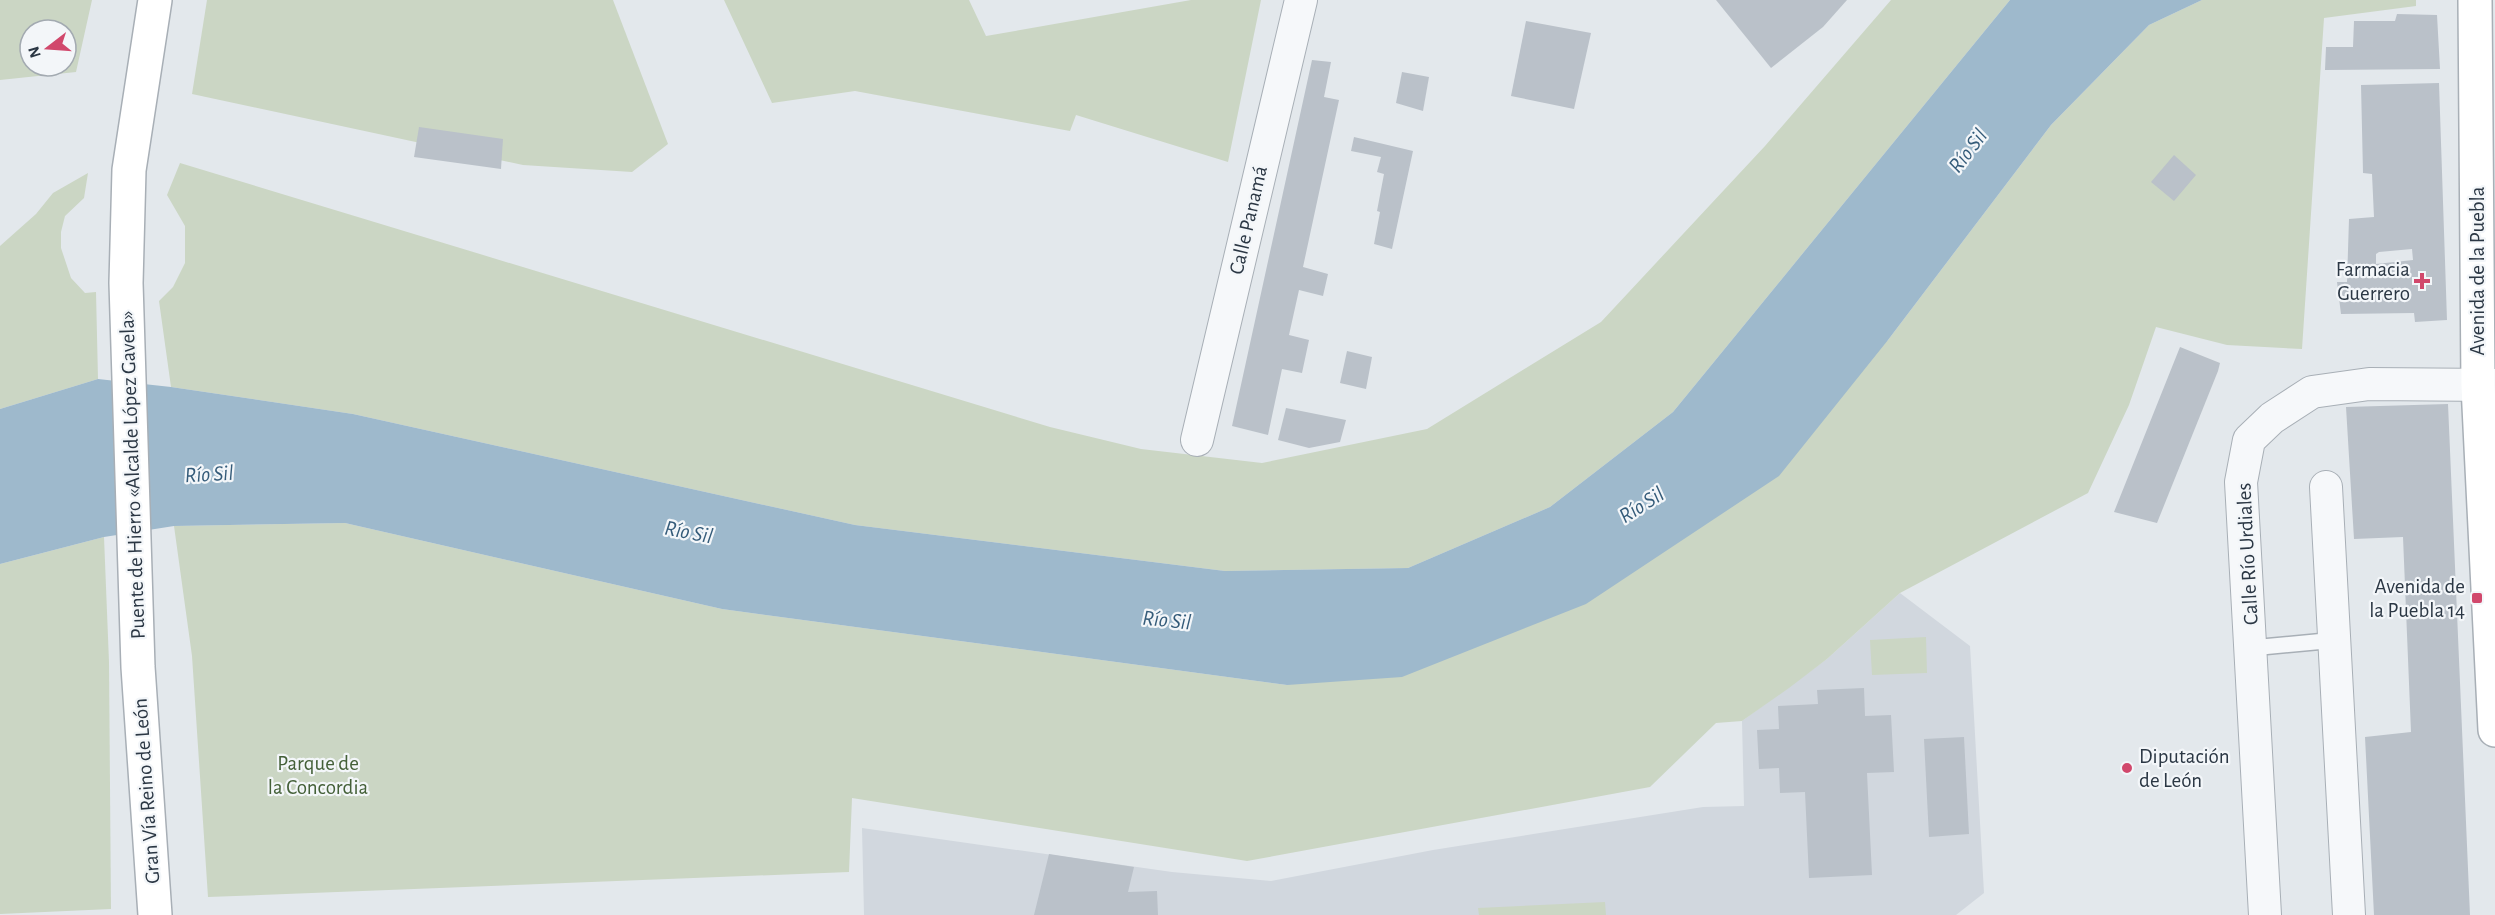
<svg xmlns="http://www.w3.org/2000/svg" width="2495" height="915" font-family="'Alegreya Sans',sans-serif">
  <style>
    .built { fill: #d1d7de }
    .green { fill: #cbd6c4; fill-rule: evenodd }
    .water { fill: #9eb9cc }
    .building { fill: #bac1c9; fill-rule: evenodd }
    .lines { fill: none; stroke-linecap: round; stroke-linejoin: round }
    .lane-casing { stroke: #a8afb6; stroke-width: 18 }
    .street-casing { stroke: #a8afb6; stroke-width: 34 }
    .secondary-casing { stroke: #a8afb6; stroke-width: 36 }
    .lane { stroke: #f6f8fa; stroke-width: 15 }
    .street { stroke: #f6f8fa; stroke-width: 32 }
    .secondary { stroke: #fff; stroke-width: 33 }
    .poi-dot { fill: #d1486c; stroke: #f3f6f9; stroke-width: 2 }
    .labels { text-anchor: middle; stroke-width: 4.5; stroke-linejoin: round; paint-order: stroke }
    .street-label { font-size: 21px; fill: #2b3744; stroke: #f3f6f9 }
    .poi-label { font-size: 21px; fill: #2b3744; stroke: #f3f6f9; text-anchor: end }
    .park-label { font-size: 21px; fill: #446038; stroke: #f3f6f9 }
    .water-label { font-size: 22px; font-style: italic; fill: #345b79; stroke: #f3f6f9 }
  </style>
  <rect width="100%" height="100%" fill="#e3e8ec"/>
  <!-- built -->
  <path class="built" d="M 1900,593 L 1970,646 L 1984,893 L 1956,915 L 864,915 L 862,828 L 1172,872 L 1271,881 L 1433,850 L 1703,807 L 1744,806 L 1742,721 L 1827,659 Z"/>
  <!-- green -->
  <g class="green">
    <path d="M 0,0 L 92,0 L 76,72 L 0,80 ZM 30,30 L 66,30 L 66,66 L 30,66 Z"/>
    <path d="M 207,0 L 613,0 L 668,144 L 632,172 L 523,165 L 192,94 Z"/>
    <path d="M 724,0 L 969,0 L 986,36 L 1191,0 L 1261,0 L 1228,162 L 1076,115 L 1070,131 L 855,91 L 772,103 Z"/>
    <path d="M 1891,0 L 2010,0 L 1673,412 L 1550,507 L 1408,568 L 1225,571 L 855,525 L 353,414 L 171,387 L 159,301 L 173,287 L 185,263 L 185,226 L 167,195 L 180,163 L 1050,427 L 1141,449 L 1262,463 L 1427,429 L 1601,322 L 1765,146 Z"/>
    <path d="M 2202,0 L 2416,0 L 2416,6 L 2324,18 L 2302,349 L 2227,345 L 2156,327 L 2129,405 L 2088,493 L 1900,593 L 1827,659 L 1789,688 L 1742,721 L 1716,723 L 1650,787 L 1247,861 L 852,798 L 849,872 L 208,897 L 192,656 L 174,526 L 345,523 L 722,609 L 1287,685 L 1888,340 L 2051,125 L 2149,25 Z"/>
    <path d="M 88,173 L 84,198 L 65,216 L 61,232 L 61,248 L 71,278 L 85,293 L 96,292 L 98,379 L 0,409 L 0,246 L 36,214 L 53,193 Z"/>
    <path d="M 104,537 L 109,662 L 111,909 L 0,914 L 0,564 Z"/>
    <path d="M 1926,637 L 1927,673 L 1872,675 L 1870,640 Z"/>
    <path d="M 1605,902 L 1606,915 L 1479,915 L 1478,908 Z"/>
  </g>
  <!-- water -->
  <path class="water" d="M 2010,0 L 2202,0 L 2149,25 L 2051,125 L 1888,340 L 1779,476 L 1586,604 L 1402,677 L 1287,685 L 722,609 L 345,523 L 174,526 L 104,537 L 0,564 L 0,409 L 98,379 L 171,387 L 353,414 L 855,525 L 1225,571 L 1408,568 L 1550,507 L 1673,412 Z"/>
  <!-- building -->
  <g class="building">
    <path d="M 1716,0 L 1847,0 L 1823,27 L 1771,68 Z"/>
    <path d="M 2397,14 L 2437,15 L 2440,69 L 2325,70 L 2326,47 L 2353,47 L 2354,21 L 2395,21 Z"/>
    <path d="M 1526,21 L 1591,33 L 1574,109 L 1511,96 Z"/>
    <path d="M 1312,60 L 1331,62 L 1324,97 L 1339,100 L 1303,267 L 1328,274 L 1323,296 L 1299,290 L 1289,335 L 1309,340 L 1302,373 L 1282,369 L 1268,435 L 1232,426 Z"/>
    <path d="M 1402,72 L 1429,77 L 1423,111 L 1396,103 Z"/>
    <path d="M 2439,83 L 2447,320 L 2415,322 L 2414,313 L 2341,314 L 2337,282 L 2347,282 L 2349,219 L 2374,217 L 2372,174 L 2363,173 L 2361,85 ZM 2412,249 L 2413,260 L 2376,264 L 2376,254 L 2379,252 Z"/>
    <path d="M 419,127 L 503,139 L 501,169 L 414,157 Z"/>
    <path d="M 1354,137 L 1413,151 L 1392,249 L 1374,244 L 1380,212 L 1377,211 L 1384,174 L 1377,172 L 1381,157 L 1351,151 Z"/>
    <path d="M 2174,155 L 2196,175 L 2174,201 L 2151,182 Z"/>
    <path d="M 2180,347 L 2220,363 L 2218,371 L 2157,523 L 2114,512 Z"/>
    <path d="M 1347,351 L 1372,357 L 1366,389 L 1340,383 Z"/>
    <path d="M 2448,404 L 2470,915 L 2374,915 L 2365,737 L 2411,732 L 2403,537 L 2354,539 L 2346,407 Z"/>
    <path d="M 1286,408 L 1346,420 L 1340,442 L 1309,448 L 1278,440 Z"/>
    <path d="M 1864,688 L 1865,716 L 1891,715 L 1894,772 L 1867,773 L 1872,875 L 1809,878 L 1805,792 L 1780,793 L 1779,768 L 1759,769 L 1757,730 L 1779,729 L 1778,706 L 1818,704 L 1817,690 Z"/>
    <path d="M 1964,737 L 1969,834 L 1929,837 L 1924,739 Z"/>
    <path d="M 1049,854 L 1134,867 L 1128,892 L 1157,891 L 1158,915 L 1034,915 Z"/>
  </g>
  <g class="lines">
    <defs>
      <path id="lane" d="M 2251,648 L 2336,640"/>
      <g id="street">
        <path d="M 1197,440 L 1301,0"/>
        <path d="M 2326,487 L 2349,915"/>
        <path d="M 2265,915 L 2241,482 L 2249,440 L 2272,418 L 2312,392 L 2369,384 L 2495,385"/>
      </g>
      <g id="secondary">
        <path d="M 2475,0 L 2478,386 L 2495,730"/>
        <path d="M 155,915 L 138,667 L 126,283 L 129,170 L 155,0"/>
      </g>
    </defs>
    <!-- lane casing -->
    <use href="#lane" class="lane-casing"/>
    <!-- street casing -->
    <use href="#street" class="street-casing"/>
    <!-- secondary casing -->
    <use href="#secondary" class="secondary-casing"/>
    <!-- lane -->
    <use href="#lane" class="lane"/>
    <!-- street -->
    <use href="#street" class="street"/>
    <!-- secondary -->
    <use href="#secondary" class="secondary"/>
  </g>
  <!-- markers -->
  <g class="poi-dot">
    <path d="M2419 272h6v6h6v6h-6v6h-6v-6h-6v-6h6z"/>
    <rect x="2471" y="592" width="12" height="12" rx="3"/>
    <circle cx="2127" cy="768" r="6"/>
  </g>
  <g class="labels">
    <!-- street labels -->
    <g class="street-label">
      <text transform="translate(1248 220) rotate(-77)" y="7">Calle Panamá</text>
      <text transform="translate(2477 271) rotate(-90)" y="7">Avenida de la Puebla</text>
      <text transform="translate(132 475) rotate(-92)" y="7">Puente de Hierro «Alcalde López Gavela»</text>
      <text transform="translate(2247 554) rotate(-93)" y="7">Calle Río Urdiales</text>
      <text transform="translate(146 791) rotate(-94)" y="7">Gran Vía Reino de León</text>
    </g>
    <!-- poi labels -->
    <g class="poi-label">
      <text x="2410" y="276">Farmacia<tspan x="2410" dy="24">Guerrero</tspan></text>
      <text x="2465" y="593">Avenida de<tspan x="2465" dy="24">la Puebla 14</tspan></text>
      <text x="2139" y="763" text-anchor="start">Diputación<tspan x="2139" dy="24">de León</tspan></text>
    </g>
    <!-- park labels -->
    <g class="park-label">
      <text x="318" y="770">Parque de<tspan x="318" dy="24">la Concordia</tspan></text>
    </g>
    <!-- water labels -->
    <g class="water-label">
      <text transform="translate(1967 150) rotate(-52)" y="8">Río Sil</text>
      <text transform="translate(209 473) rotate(-3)" y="8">Río Sil</text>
      <text transform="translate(1641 504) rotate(-32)" y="8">Río Sil</text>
      <text transform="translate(689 531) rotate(11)" y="8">Río Sil</text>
      <text transform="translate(1167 619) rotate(6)" y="8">Río Sil</text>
    </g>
  </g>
  <!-- north arrow -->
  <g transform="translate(48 48) rotate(253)"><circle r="28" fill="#f3f6f9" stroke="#a3aab1" stroke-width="1.5"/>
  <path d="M0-4.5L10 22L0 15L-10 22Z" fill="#d1486c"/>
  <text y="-9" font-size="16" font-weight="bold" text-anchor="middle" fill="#2b3744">N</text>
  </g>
</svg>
